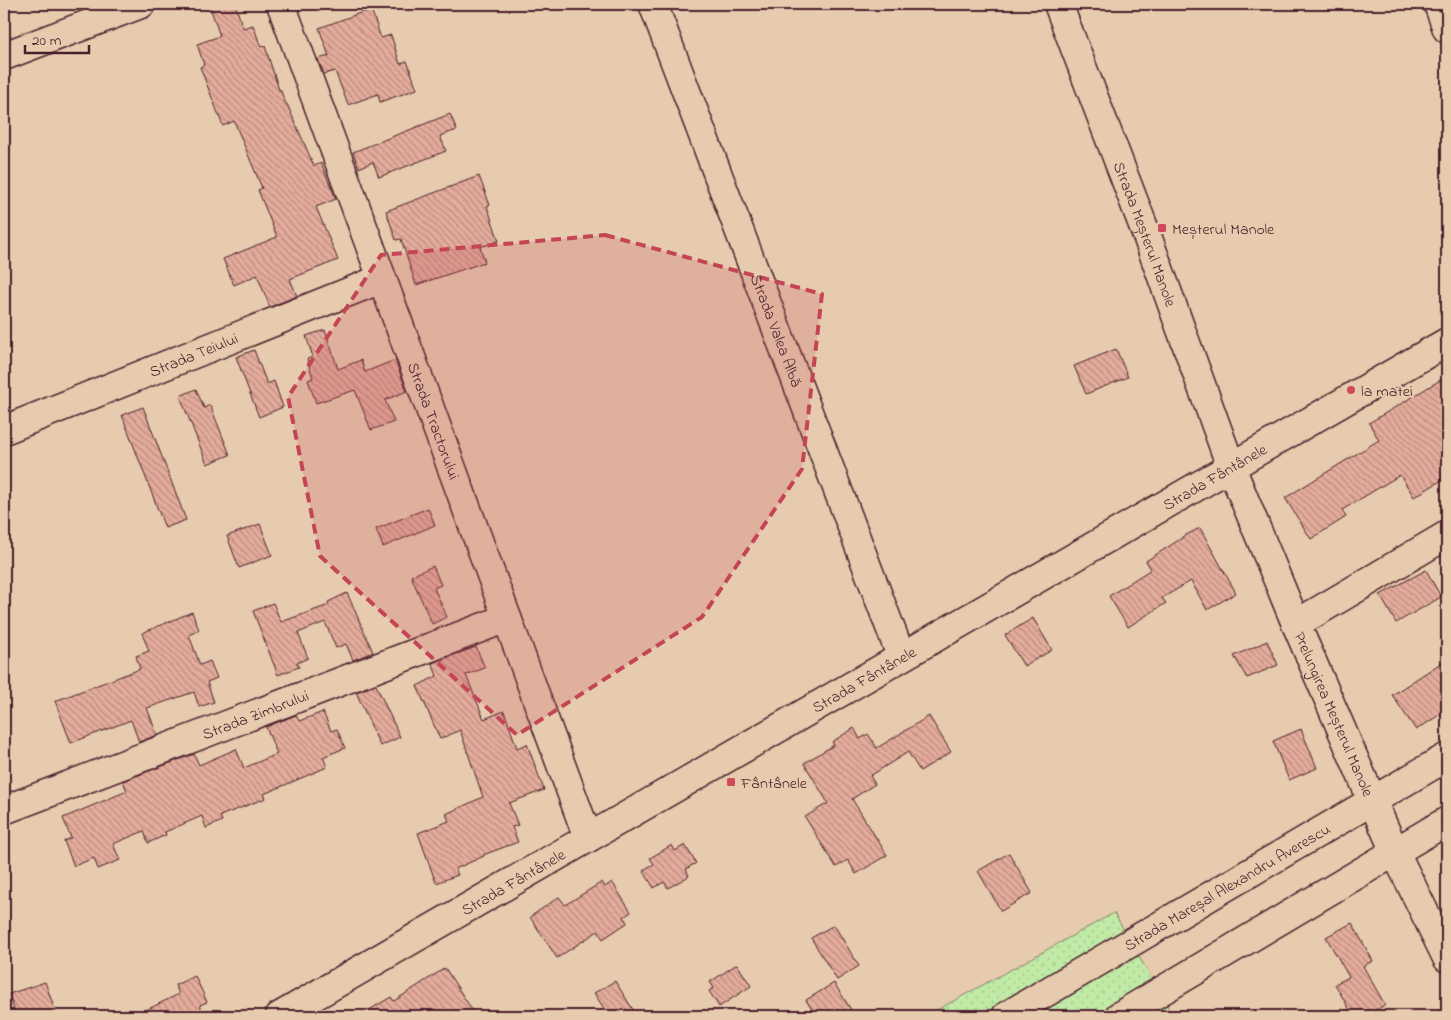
<svg xmlns="http://www.w3.org/2000/svg" width="1451" height="1020" font-family="'Indie Flower',sans-serif">
  <style>
    .grass { fill: url(#grass-dots); stroke: #868468 }
    .building { fill: url(#building-back-hatch); stroke: #4a1f2b }
    .lines { fill: none; stroke-linecap: round; stroke-linejoin: round }
    .minor-casing { stroke: #4a1f2b; stroke-width: 31 }
    .minor { stroke: #e6cbae; stroke-width: 28 }
    .marked { fill: #c44556; fill-opacity: 0.2; stroke: #c44556; stroke-width: 4; stroke-dasharray: 10 6; stroke-linejoin: round }
    .poi-dot { fill: #d1495b; stroke: #e6cbae; stroke-width: 2 }
    .labels { text-anchor: middle; stroke-width: 4; stroke-linejoin: round; paint-order: stroke }
    .poi-label { font-size: 16px; fill: #4a1f2b; stroke: #e6cbae; text-anchor: start }
    .street-label { font-size: 16px; fill: #4a1f2b; stroke: #e6cbae }
  </style>
  <defs>
    <pattern id="grass-dots" width="8" height="8" patternUnits="userSpaceOnUse" patternTransform="scale(1.25)"><rect width="8" height="8" fill="#c1eaa6"/><path d="M2 2h.1M6 6h.1" fill="none" stroke="#a7c88f" stroke-width="1.8" stroke-linecap="round"/></pattern>
    <pattern id="building-back-hatch" width="6" height="6" patternUnits="userSpaceOnUse" patternTransform="scale(1.25)"><rect width="6" height="6" fill="#e4ac9c"/><path d="M-1 5l2 2M0 0l6 6M5-1l2 2" fill="none" stroke="#bb8b7f"/></pattern>
  </defs>
  <rect width="100%" height="100%" fill="#e6cbae"/>
  <filter id="ink" filterUnits="userSpaceOnUse"><feTurbulence type="fractalNoise" baseFrequency=".02" numOctaves="2"/><feDisplacementMap in="SourceGraphic" scale="10" xChannelSelector="R" yChannelSelector="G"/><feConvolveMatrix kernelMatrix="1 2 1 2 8 2 1 2 1" color-interpolation-filters="sRGB"/></filter>
  <g filter="url(#ink)">
    <!-- grass -->
    <path class="grass" d="M 1114,913 L 1173,1016 L 926,1016 Z"/>
    <!-- building -->
    <g class="building">
      <path d="M 209,4 L 235,4 L 243,28 L 253,25 L 261,47 L 265,46 L 279,90 L 280,89 L 286,104 L 287,104 L 314,166 L 321,163 L 336,199 L 316,207 L 338,260 L 290,279 L 297,296 L 270,307 L 257,275 L 234,285 L 223,259 L 277,237 L 258,190 L 262,188 L 234,121 L 223,126 L 200,67 L 204,65 L 197,44 L 220,36 Z"/>
      <path d="M 371,9 L 381,38 L 391,35 L 400,64 L 407,61 L 417,89 L 380,102 L 378,94 L 348,105 L 335,71 L 324,74 L 318,59 L 329,56 L 319,28 Z"/>
      <path d="M 450,114 L 457,130 L 440,136 L 446,151 L 379,177 L 373,162 L 359,168 L 353,152 Z"/>
      <path d="M 479,176 L 490,205 L 487,206 L 499,241 L 480,247 L 485,262 L 416,285 L 401,239 L 396,240 L 386,211 Z"/>
      <path d="M 325,330 L 338,369 L 361,360 L 365,372 L 395,360 L 407,391 L 385,400 L 394,422 L 371,430 L 355,390 L 316,403 L 308,380 L 313,378 L 307,359 L 313,357 L 306,336 Z"/>
      <path d="M 1116,349 L 1128,377 L 1086,394 L 1074,366 Z"/>
      <path d="M 254,350 L 267,384 L 274,381 L 283,407 L 259,417 L 236,357 Z"/>
      <path d="M 1447,376 L 1447,477 L 1414,497 L 1400,475 L 1342,510 L 1346,517 L 1311,539 L 1285,498 L 1379,440 L 1369,423 Z"/>
      <path d="M 196,389 L 204,408 L 210,405 L 230,455 L 207,464 L 180,396 Z"/>
      <path d="M 143,407 L 186,520 L 165,528 L 122,415 Z"/>
      <path d="M 428,508 L 435,525 L 383,547 L 376,529 Z"/>
      <path d="M 260,524 L 272,555 L 239,568 L 227,536 Z"/>
      <path d="M 1200,528 L 1236,593 L 1207,610 L 1191,581 L 1162,598 L 1166,603 L 1128,627 L 1109,596 L 1151,569 L 1146,561 L 1182,538 L 1182,537 Z"/>
      <path d="M 433,566 L 441,585 L 434,588 L 447,617 L 432,624 L 411,576 Z"/>
      <path d="M 1426,570 L 1441,597 L 1396,623 L 1380,595 Z"/>
      <path d="M 347,593 L 373,652 L 353,660 L 346,644 L 336,648 L 325,622 L 298,633 L 308,658 L 297,663 L 299,667 L 278,675 L 253,611 L 273,603 L 281,622 L 329,605 L 328,602 Z"/>
      <path d="M 192,612 L 199,630 L 189,635 L 200,665 L 210,661 L 217,678 L 207,682 L 214,702 L 199,707 L 194,692 L 147,708 L 157,735 L 139,742 L 131,720 L 71,743 L 55,701 L 140,669 L 136,656 L 149,651 L 142,633 Z"/>
      <path d="M 1033,618 L 1052,650 L 1024,666 L 1005,635 Z"/>
      <path d="M 1267,641 L 1278,665 L 1247,678 L 1234,656 Z"/>
      <path d="M 476,647 L 485,668 L 466,675 L 484,719 L 504,711 L 517,748 L 527,744 L 544,790 L 509,803 L 518,825 L 512,827 L 518,842 L 483,855 L 484,856 L 455,869 L 458,875 L 436,883 L 418,833 L 449,821 L 446,814 L 483,797 L 460,730 L 440,739 L 417,686 L 437,676 L 432,663 Z"/>
      <path d="M 1447,659 L 1447,710 L 1416,730 L 1392,695 Z"/>
      <path d="M 376,685 L 400,737 L 380,746 L 356,692 Z"/>
      <path d="M 323,712 L 331,731 L 337,729 L 345,748 L 323,757 L 327,767 L 264,794 L 266,798 L 220,816 L 222,821 L 206,828 L 202,816 L 165,832 L 166,835 L 148,843 L 144,831 L 113,844 L 120,860 L 98,869 L 94,858 L 74,866 L 64,841 L 71,838 L 63,818 L 127,791 L 123,781 L 194,754 L 199,765 L 236,749 L 244,768 L 277,754 L 266,727 L 296,715 L 299,721 Z"/>
      <path d="M 929,716 L 951,752 L 920,771 L 908,752 L 870,776 L 875,784 L 852,799 L 887,855 L 856,874 L 848,860 L 836,867 L 805,817 L 828,803 L 804,763 L 834,745 L 832,742 L 854,728 L 860,739 L 868,734 L 877,748 Z"/>
      <path d="M 1301,729 L 1317,768 L 1289,780 L 1273,741 Z"/>
      <path d="M 672,845 L 675,851 L 685,845 L 696,863 L 686,869 L 689,876 L 668,888 L 664,882 L 654,888 L 643,870 L 654,864 L 650,858 Z"/>
      <path d="M 1009,853 L 1032,893 L 1001,911 L 978,871 Z"/>
      <path d="M 602,882 L 605,887 L 612,882 L 631,912 L 624,917 L 627,923 L 603,939 L 598,931 L 557,958 L 530,917 L 559,897 L 565,905 Z"/>
      <path d="M 1352,923 L 1373,961 L 1363,966 L 1385,1005 L 1365,1016 L 1353,1016 L 1335,984 L 1349,977 L 1326,937 Z"/>
      <path d="M 834,925 L 859,966 L 837,980 L 811,938 Z"/>
      <path d="M 737,964 L 751,986 L 719,1007 L 709,991 L 714,988 L 710,982 Z"/>
      <path d="M 445,968 L 476,1016 L 359,1016 L 391,997 L 394,1001 Z"/>
      <path d="M 195,976 L 207,1002 L 200,1005 L 204,1016 L 134,1016 L 179,994 L 175,985 Z"/>
      <path d="M 615,981 L 637,1016 L 609,1016 L 594,993 Z"/>
      <path d="M 45,982 L 57,1016 L 16,1016 L 9,994 Z"/>
      <path d="M 834,983 L 855,1016 L 816,1016 L 806,1000 Z"/>
    </g>
    <g class="lines">
      <defs>
        <g id="minor">
          <path id="s1" d="M 281,4 L 588,838"/>
          <path id="s2" d="M 653,4 L 901,656"/>
          <path id="s3" d="M 1058,4 L 1146,233 L 1231,467 L 1296,624 L 1372,800 L 1395,852 L 1447,958"/>
          <path d="M 1438,4 L 1447,29"/>
          <path d="M 4,56 L 141,4"/>
          <path id="s4" d="M 4,430 L 381,279"/>
          <path d="M 1296,624 L 1447,535"/>
          <path id="s5" d="M 4,810 L 507,618"/>
          <path id="s6" d="M 280,1016 L 1447,342"/>
          <path id="s7" d="M 1006,1016 L 1447,757"/>
          <path d="M 1119,1016 L 1447,821"/>
        </g>
      </defs>
      <!-- minor casing -->
      <use href="#minor" class="minor-casing"/>
      <!-- minor -->
      <use href="#minor" class="minor"/>
    </g>
  </g>
  <!-- marked area -->
  <path class="marked" d="M 605,235 L 822,294 L 802,469 L 702,617 L 517,735 L 320,556 L 288,397 L 381,255 Z"/>
  <!-- markers -->
  <g class="poi-dot">
    <rect x="1157" y="223" width="10" height="10" rx="2.5"/>
    <circle cx="1351" cy="390" r="5"/>
    <rect x="726" y="777" width="10" height="10" rx="2.5"/>
  </g>
  <g class="labels">
    <!-- poi labels -->
    <g class="poi-label">
      <text x="1172" y="234">Meșterul Manole</text>
      <text x="1361" y="396">la matei</text>
      <text x="741" y="788">Fântânele</text>
    </g>
    <!-- street labels -->
    <g class="street-label">
      <text dy="6" stroke="none"><textPath href="#s3" startOffset="246">Strada Meșterul Manole</textPath></text>
      <text dy="6" stroke="none"><textPath href="#s2" startOffset="349">Strada Valea Albă</textPath></text>
      <text dy="6" stroke="none"><textPath href="#s4" startOffset="204">Strada Teiului</textPath></text>
      <text dy="6" stroke="none"><textPath href="#s1" startOffset="444">Strada Tractorului</textPath></text>
      <text dy="6" stroke="none"><textPath href="#s6" startOffset="1079">Strada Fântânele</textPath></text>
      <text dy="6" stroke="none"><textPath href="#s6" startOffset="674">Strada Fântânele</textPath></text>
      <text dy="6" stroke="none"><textPath href="#s5" startOffset="269">Strada Zimbrului</textPath></text>
      <text dy="6" stroke="none"><textPath href="#s3" startOffset="762">Prelungirea Meșterul Manole</textPath></text>
      <text dy="6" stroke="none"><textPath href="#s6" startOffset="269">Strada Fântânele</textPath></text>
      <text dy="6" stroke="none"><textPath href="#s7" startOffset="256">Strada Mareșal Alexandru Averescu</textPath></text>
    </g>
  </g>
  <!-- margin -->
  <rect width="1451" height="1020" fill="none" stroke="#e6cbae" stroke-width="20"/>
  <rect x="10" y="10" width="1431" height="1000" fill="none" stroke="#4a1f2b" stroke-width="2" filter="url(#ink)"/>
  <!-- scale -->
  <path d="M25 45v8h64v-8" fill="none" stroke="#4a1f2b" stroke-width="2.5"/>
  <text x="32" y="45" font-size="15" fill="#4a1f2b" stroke="#e6cbae" stroke-width="4" paint-order="stroke">20 m</text>
</svg>
